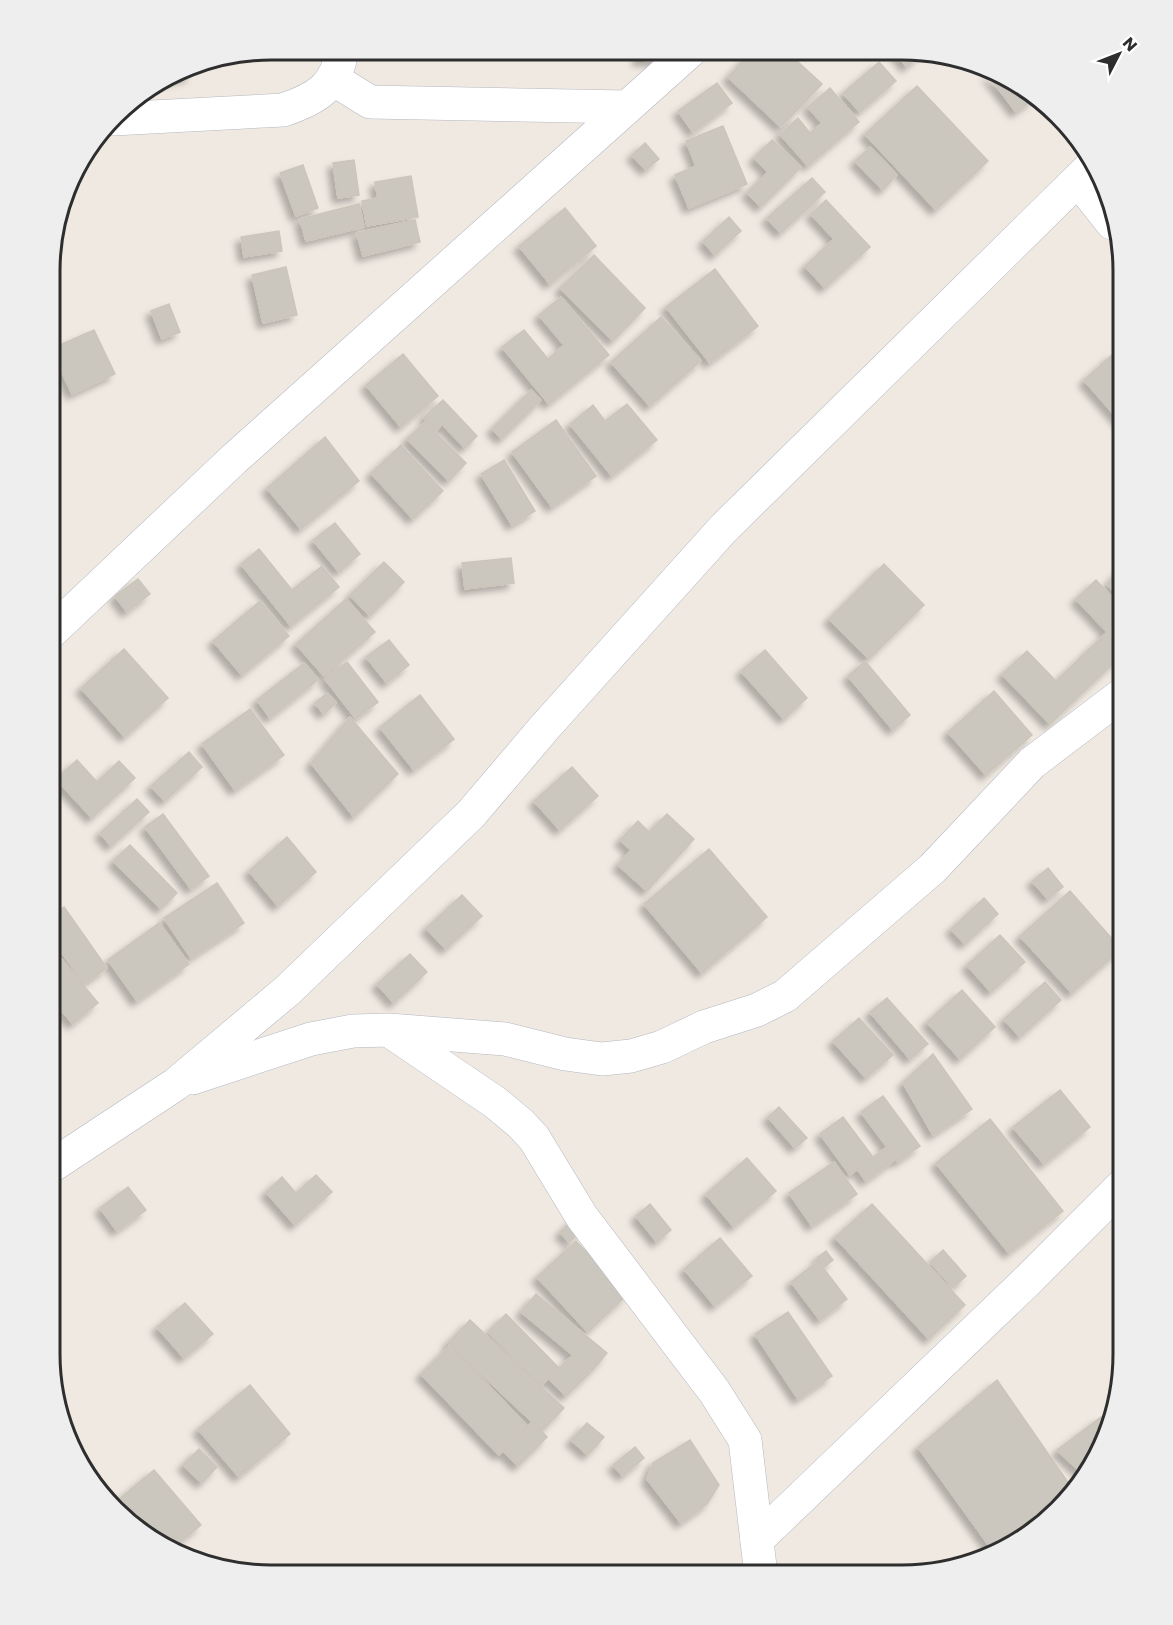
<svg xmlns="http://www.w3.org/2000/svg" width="1173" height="1625" font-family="Poppins,sans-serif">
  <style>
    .building { fill: #cbc7bf; stroke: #cbc5ba; stroke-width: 1.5; filter: url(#shadow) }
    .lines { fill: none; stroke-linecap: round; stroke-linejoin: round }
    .minor-casing { stroke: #b4b7c1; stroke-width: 34 }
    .minor { stroke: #fff; stroke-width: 33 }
    .rim { fill: none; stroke: #2e2e2e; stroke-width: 3 }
  </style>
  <defs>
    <filter id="shadow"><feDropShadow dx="-5.5" dy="5.5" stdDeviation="3" flood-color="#0004"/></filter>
  </defs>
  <rect width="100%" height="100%" fill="#efe9e1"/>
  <!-- building -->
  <g class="building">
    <path d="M 639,51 L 661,51 L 661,61 L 638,60 Z"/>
    <path d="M 752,51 L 786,51 L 822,84 L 781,127 L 728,77 Z"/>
    <path d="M 894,51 L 925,51 L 907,67 Z"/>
    <path d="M 879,62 L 896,81 L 860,112 L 843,93 Z"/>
    <path d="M 189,67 L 191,76 L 166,81 Z"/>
    <path d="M 988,75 L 1029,92 L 1034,99 L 1016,112 Z"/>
    <path d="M 717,83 L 732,103 L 693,132 L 678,111 Z"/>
    <path d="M 917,86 L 988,161 L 936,210 L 865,134 Z"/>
    <path d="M 830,88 L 859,122 L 808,166 L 780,134 L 798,118 L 810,133 L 822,123 L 808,107 Z"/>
    <path d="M 723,126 L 747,184 L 689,208 L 675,175 L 696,166 L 686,141 Z"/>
    <path d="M 772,140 L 801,167 L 761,207 L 747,193 L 768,172 L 754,158 Z"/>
    <path d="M 645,143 L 659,159 L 646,170 L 632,155 Z"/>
    <path d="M 870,147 L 897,175 L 883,190 L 855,161 Z"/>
    <path d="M 354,160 L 359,195 L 338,198 L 333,163 Z"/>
    <path d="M 303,165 L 318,208 L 296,216 L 280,173 Z"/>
    <path d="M 411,176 L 418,217 L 367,226 L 362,201 L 378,198 L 375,182 Z"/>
    <path d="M 812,178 L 825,192 L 781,233 L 767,218 Z"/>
    <path d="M 826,200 L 870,247 L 825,288 L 805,266 L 834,239 L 811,214 Z"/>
    <path d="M 359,204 L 364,227 L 306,241 L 300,219 Z"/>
    <path d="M 565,208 L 596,246 L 550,284 L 519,246 Z"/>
    <path d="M 729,217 L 741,231 L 715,255 L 703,241 Z"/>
    <path d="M 415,220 L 420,242 L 363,256 L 357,233 Z"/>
    <path d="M 279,231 L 282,251 L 244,257 L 241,237 Z"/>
    <path d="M 594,255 L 645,308 L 613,341 L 560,288 Z"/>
    <path d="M 286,267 L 297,315 L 263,323 L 252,275 Z"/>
    <path d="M 715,269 L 758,326 L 710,363 L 666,307 Z"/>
    <path d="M 561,297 L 609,355 L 549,404 L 502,347 L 524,330 L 548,359 L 564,345 L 539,315 Z"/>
    <path d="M 169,304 L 180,332 L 162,339 L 151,311 Z"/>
    <path d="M 661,317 L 701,361 L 650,406 L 611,362 Z"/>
    <path d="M 94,330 L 115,374 L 72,394 L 51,349 Z"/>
    <path d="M 1114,353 L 1123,363 L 1123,425 L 1084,380 Z"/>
    <path d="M 403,354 L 438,396 L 401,427 L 366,385 Z"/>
    <path d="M 531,390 L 541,400 L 502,439 L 492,429 Z"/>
    <path d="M 443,400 L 477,436 L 465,448 L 442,424 L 436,431 L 424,417 Z"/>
    <path d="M 627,404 L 657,440 L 612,476 L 570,424 L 593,405 L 605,421 Z"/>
    <path d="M 556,420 L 596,476 L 552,507 L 512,452 Z"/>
    <path d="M 425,422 L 466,463 L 449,481 L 407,439 Z"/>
    <path d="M 325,437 L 359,481 L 301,529 L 267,488 Z"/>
    <path d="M 401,445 L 443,491 L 413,519 L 371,473 Z"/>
    <path d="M 504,460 L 535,511 L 512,525 L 481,474 Z"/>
    <path d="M 335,523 L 360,554 L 339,572 L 313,540 Z"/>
    <path d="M 259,549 L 292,590 L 322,566 L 339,587 L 291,626 L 241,564 Z"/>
    <path d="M 511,558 L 514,583 L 465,589 L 462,563 Z"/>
    <path d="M 384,562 L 404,582 L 370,616 L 350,595 Z"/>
    <path d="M 884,564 L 924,605 L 869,659 L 829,619 Z"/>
    <path d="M 1123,567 L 1123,601 L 1107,584 Z"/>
    <path d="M 138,579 L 150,594 L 127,612 L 115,596 Z"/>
    <path d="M 1096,580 L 1123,609 L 1123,654 L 1050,724 L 1002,674 L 1027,651 L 1056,681 L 1107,632 L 1076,599 Z"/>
    <path d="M 346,599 L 375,632 L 324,676 L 296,644 Z"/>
    <path d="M 260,601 L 289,636 L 242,675 L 213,641 Z"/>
    <path d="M 389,640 L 409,665 L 387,683 L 366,657 Z"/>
    <path d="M 124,649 L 168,698 L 125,737 L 81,688 Z"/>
    <path d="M 765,650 L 807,698 L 784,719 L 741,671 Z"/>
    <path d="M 865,661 L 910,715 L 893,730 L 848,676 Z"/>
    <path d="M 347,662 L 378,702 L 356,719 L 325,679 Z"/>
    <path d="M 304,663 L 318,680 L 270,718 L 257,700 Z"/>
    <path d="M 994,691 L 1032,735 L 986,775 L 948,732 Z"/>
    <path d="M 327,693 L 336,703 L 324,714 L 315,703 Z"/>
    <path d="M 420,695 L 454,739 L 414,770 L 380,727 Z"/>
    <path d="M 250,709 L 284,755 L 235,790 L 202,744 Z"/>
    <path d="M 350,717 L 398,774 L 354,817 L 311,763 Z"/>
    <path d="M 189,752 L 202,767 L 165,801 L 151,786 Z"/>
    <path d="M 77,760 L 97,782 L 119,761 L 135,778 L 92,818 L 56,779 Z"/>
    <path d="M 572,767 L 598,796 L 560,830 L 534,801 Z"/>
    <path d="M 137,799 L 149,812 L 111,846 L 100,833 Z"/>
    <path d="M 163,814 L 209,876 L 191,889 L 145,827 Z"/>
    <path d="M 667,814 L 694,839 L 647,891 L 618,865 L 631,850 L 620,840 L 638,821 L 649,832 Z"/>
    <path d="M 287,837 L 316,872 L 278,906 L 249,871 Z"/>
    <path d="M 130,845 L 177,893 L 161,909 L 113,861 Z"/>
    <path d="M 709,849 L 767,917 L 702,973 L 644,904 Z"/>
    <path d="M 1048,868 L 1063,887 L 1048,899 L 1032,881 Z"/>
    <path d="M 217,883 L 244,923 L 191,958 L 164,918 Z"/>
    <path d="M 1070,891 L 1121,949 L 1072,993 L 1020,936 Z"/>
    <path d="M 462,895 L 482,916 L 446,949 L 426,928 Z"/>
    <path d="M 984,898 L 998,914 L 965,944 L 951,929 Z"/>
    <path d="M 64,907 L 107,968 L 84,984 L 50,936 L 50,917 Z"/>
    <path d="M 159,923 L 189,964 L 137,1001 L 108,960 Z"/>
    <path d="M 1000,935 L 1025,962 L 991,992 L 967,965 Z"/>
    <path d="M 50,945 L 98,1003 L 73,1024 L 50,997 Z"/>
    <path d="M 410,954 L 427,972 L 394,1003 L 377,984 Z"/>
    <path d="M 1045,982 L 1061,1000 L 1020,1037 L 1004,1019 Z"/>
    <path d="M 962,990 L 995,1027 L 960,1059 L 927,1022 Z"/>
    <path d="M 887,998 L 928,1044 L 910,1059 L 870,1012 Z"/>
    <path d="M 859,1018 L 893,1055 L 866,1078 L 833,1041 Z"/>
    <path d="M 933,1054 L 972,1109 L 933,1135 L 903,1083 Z"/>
    <path d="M 1060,1090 L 1090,1127 L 1044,1164 L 1013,1127 Z"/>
    <path d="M 883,1096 L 920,1146 L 898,1162 L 861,1112 Z"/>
    <path d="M 779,1107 L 807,1138 L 795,1148 L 768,1117 Z"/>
    <path d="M 843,1117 L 873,1157 L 850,1175 L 820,1134 Z"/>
    <path d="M 990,1119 L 1063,1211 L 1009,1253 L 936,1163 Z"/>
    <path d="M 887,1147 L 896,1159 L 866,1181 L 857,1169 Z"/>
    <path d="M 747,1158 L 776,1191 L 734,1227 L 706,1194 Z"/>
    <path d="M 834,1162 L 857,1194 L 812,1226 L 789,1193 Z"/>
    <path d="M 316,1175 L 332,1192 L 295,1225 L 266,1192 L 282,1177 L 296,1193 Z"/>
    <path d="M 128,1187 L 146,1210 L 117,1231 L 100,1208 Z"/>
    <path d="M 650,1204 L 671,1230 L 657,1242 L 636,1216 Z"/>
    <path d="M 872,1204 L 965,1305 L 929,1339 L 835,1237 Z"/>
    <path d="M 575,1218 L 584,1228 L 569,1242 L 560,1232 Z"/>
    <path d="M 720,1238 L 752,1276 L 715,1306 L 684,1269 Z"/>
    <path d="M 576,1241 L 627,1295 L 588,1332 L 537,1277 Z"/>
    <path d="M 943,1250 L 966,1276 L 953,1288 L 930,1262 Z"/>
    <path d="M 826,1251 L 833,1260 L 824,1267 L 817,1258 Z"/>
    <path d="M 818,1261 L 847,1299 L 820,1320 L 791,1282 Z"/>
    <path d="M 536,1294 L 607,1353 L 592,1371 L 521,1312 Z"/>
    <path d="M 185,1303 L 213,1334 L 184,1358 L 157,1327 Z"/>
    <path d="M 788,1312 L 832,1376 L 798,1399 L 755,1334 Z"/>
    <path d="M 506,1314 L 559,1368 L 541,1386 L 488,1332 Z"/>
    <path d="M 470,1320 L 564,1408 L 542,1431 L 448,1343 Z"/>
    <path d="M 450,1345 L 528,1427 L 499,1455 L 421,1374 Z"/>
    <path d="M 573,1355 L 590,1373 L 566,1396 L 548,1378 Z"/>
    <path d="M 997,1380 L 1074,1491 L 1048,1521 L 995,1554 L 918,1447 Z"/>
    <path d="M 250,1385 L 290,1434 L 239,1477 L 198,1429 Z"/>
    <path d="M 1101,1417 L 1111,1428 L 1086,1477 L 1057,1450 Z"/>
    <path d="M 532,1422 L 547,1437 L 518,1466 L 503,1451 Z"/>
    <path d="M 587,1423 L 604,1437 L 588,1455 L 571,1440 Z"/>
    <path d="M 690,1440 L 719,1485 L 707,1504 L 681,1523 L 647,1479 L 653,1463 Z"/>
    <path d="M 635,1447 L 644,1458 L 623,1476 L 613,1465 Z"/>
    <path d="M 199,1449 L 217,1467 L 202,1483 L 183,1465 Z"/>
    <path d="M 154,1470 L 201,1525 L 171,1550 L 136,1530 L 114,1503 Z"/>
  </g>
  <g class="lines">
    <defs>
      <g id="minor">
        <path d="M 333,79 L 370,102 L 627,107"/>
        <path d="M 113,119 L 283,110 C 316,99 337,87 342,50"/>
        <path d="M 1078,180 L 1112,223"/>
        <path d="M 51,632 L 234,459 L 690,51"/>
        <path d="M 390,1031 L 496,1103 L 521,1124 L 534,1138 L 582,1217 L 714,1391 L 745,1440 L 761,1575"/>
        <path d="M 192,1078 L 311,1039 L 353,1031 L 389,1030 L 505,1039 L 565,1054 L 602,1059 L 631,1056 L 662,1047 L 704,1027 L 757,1010 L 785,996 L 933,868 L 1032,763 L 1123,694"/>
        <path d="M 50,1167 L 176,1084 L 288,990 L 471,814 L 545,727 L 723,529 L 1094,164"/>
        <path d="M 757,1540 L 1027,1281 L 1123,1185"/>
      </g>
    </defs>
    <!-- minor casing -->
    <use href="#minor" class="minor-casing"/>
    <!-- minor -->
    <use href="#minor" class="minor"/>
  </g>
  <!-- crop -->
  <path d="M0 0H1173V1625H0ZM271 60H902A211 211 0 0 1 1113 271V1354A211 211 0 0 1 902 1565H271A211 211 0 0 1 60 1354V271A211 211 0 0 1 271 60Z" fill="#eee" fill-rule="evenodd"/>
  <path class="rim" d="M271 60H902A211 211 0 0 1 1113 271V1354A211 211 0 0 1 902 1565H271A211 211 0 0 1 60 1354V271A211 211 0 0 1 271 60Z"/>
  <!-- north arrow -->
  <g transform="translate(1119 54) rotate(48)" stroke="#ffffff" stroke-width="4.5" paint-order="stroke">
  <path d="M0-4.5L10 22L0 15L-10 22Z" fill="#2e2e2e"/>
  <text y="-9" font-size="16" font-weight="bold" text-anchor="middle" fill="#2e2e2e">N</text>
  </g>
</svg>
